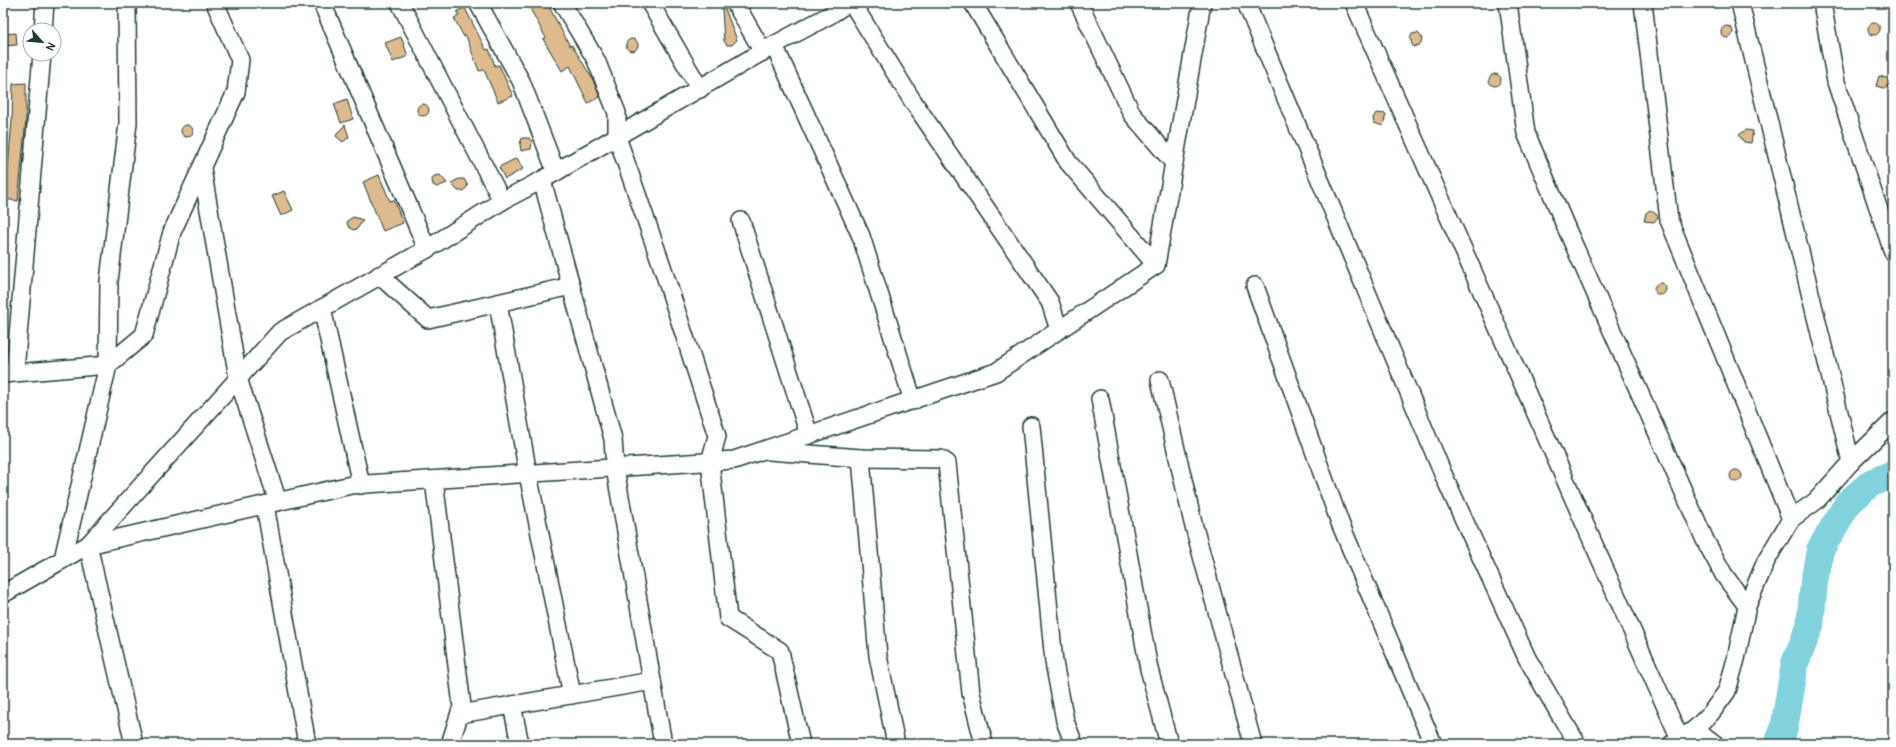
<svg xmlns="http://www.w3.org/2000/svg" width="1896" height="747" font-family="Pangolin,sans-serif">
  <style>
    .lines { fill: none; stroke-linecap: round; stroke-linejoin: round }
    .river { stroke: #82d2dd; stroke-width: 28 }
    .building { fill: #deba8f; stroke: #1f3d34 }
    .street-casing { stroke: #1f3d34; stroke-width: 20 }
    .street { stroke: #fff; stroke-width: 17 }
  </style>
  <rect width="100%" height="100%" fill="#fff"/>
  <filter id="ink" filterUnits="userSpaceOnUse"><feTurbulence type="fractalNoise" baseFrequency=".025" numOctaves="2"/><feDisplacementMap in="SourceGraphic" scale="8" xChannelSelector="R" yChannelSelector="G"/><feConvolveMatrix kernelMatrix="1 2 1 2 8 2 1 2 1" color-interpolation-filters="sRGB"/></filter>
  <g filter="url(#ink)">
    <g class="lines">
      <!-- river -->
      <path class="river" d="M 1778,744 L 1784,729 L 1795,663 L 1810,626 L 1814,582 L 1820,550 L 1848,503 L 1871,483 L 1893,474"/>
    </g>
    <!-- building -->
    <g class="building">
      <path d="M 527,3 L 547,3 L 570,46 L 572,45 L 592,78 L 600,97 L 588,103 L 570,66 L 562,71 L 543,39 L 546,38 Z"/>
      <path d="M 465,8 L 486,50 L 489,49 L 495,66 L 499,65 L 513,96 L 498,102 L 484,70 L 479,71 L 466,36 L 464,37 L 454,18 L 459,16 L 457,11 Z"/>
      <path d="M 722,9 L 725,9 L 737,40 L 732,45 L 727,45 L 724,41 Z"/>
      <circle cx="1874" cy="29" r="6"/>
      <circle cx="1727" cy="32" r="6"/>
      <path d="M 16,33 L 17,45 L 3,46 L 3,34 Z"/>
      <path d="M 1418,33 L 1422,38 L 1421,44 L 1413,47 L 1410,38 L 1412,34 Z"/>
      <path d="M 401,37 L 408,56 L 393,62 L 385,43 Z"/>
      <circle cx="632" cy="45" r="6"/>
      <circle cx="1495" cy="80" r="6"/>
      <path d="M 1879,76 L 1887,78 L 1890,81 L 1887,87 L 1883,88 L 1876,86 Z"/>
      <path d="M 26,83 L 26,119 L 18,201 L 3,199 L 3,167 L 8,167 L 12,120 L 13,84 Z"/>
      <path d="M 347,99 L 353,119 L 341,123 L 334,104 Z"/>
      <circle cx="423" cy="110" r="6"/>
      <path d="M 1376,113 L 1386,114 L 1383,126 L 1374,123 L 1373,118 Z"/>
      <circle cx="187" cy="131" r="6"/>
      <path d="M 345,125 L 349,137 L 343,142 L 336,136 L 338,132 Z"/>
      <path d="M 1746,130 L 1753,131 L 1751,143 L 1744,142 L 1739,135 Z"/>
      <path d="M 522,138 L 529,138 L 532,142 L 531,149 L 521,151 L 520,144 Z"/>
      <path d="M 517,158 L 523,169 L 505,179 L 499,167 Z"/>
      <path d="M 379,175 L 390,201 L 394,200 L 403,223 L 383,231 L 363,182 Z"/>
      <path d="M 440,175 L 447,183 L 437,187 L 433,185 L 432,180 L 434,176 Z"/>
      <path d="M 459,179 L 464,179 L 468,186 L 463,191 L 458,191 L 451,183 Z"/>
      <path d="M 284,191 L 293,210 L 281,216 L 272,196 Z"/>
      <path d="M 1650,210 L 1656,214 L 1658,217 L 1654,222 L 1644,221 L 1646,213 Z"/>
      <path d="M 353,217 L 363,220 L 357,229 L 353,230 L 348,226 L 347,221 Z"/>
      <circle cx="1660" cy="289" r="6"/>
      <circle cx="1736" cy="476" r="6"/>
    </g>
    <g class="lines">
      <defs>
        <g id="street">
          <path d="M 322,3 L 427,249"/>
          <path d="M 400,3 L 502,201"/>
          <path d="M 478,3 L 521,81 L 556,172"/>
          <path d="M 562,3 L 596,60 L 617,113 L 617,137 L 661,263 L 717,436 L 710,462 L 728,618 L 780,651 L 801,744"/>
          <path d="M 650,3 L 700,89"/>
          <path d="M 735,3 L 763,52"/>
          <path d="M 852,3 L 912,100 L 1050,302 L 1059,330"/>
          <path d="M 973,3 L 1068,162 L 1156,265"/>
          <path d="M 1079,3 L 1132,114 L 1174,163"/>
          <path d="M 1246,3 L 1443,474 L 1527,658 L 1577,744"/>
          <path d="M 1354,3 L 1680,739"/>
          <path d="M 1508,3 L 1526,133 L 1565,225 L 1705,540 L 1724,575 L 1747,606"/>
          <path d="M 1643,3 L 1669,220 L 1791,519"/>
          <path d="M 1740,3 L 1851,462"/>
          <path d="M 1822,3 L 1836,82 L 1893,252"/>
          <path d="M 43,30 L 45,3"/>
          <path d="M 774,45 L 861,236 L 913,401"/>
          <path d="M 202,169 L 238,378 L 278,502"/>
          <path d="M 542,180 L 613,439 L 615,468 L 663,744"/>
          <path d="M 741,221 L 809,435"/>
          <path d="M 379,275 L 428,319 L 571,286"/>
          <path d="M 1255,286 L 1340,523 L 1433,744"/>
          <path d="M 498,303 L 528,474 L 572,695"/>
          <path d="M 322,308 L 361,485"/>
          <path d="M 15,371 L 42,54"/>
          <path d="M 3,374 L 108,365 L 144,335 L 172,232 L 236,92 L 240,60 L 215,3"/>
          <path d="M 1160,380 L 1193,523 L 1253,744"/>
          <path d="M 1100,399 L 1149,669 L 1169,744"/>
          <path d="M 1031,426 L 1054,662 L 1065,721 L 1074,744"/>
          <path d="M 769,451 L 861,458 L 941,459 L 947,463 L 971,693 L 984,744"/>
          <path d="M 861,458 L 878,656 L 896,744"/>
          <path d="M 434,480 L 462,706 L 450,744"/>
          <path d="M 265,505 L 307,744"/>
          <path d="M 63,559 L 108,365 L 109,281 L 128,123 L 127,3"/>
          <path d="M 3,594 L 88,545 L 280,332 L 427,249 L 502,201 L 542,180 L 774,45 L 830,15 L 848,3"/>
          <path d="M 512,705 L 520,744"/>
          <path d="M 460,714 L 652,681"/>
          <path d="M 1695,729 L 1715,744"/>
          <path d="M 134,744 L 88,545 L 351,485 L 734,460 L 996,372 L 1156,265 L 1202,3"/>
          <path d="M 1672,744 L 1695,729 L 1711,713 L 1727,691 L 1736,659 L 1747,606 L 1766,561 L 1791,519 L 1816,501 L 1851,462 L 1893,421"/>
        </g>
      </defs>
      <!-- street casing -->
      <use href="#street" class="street-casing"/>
      <!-- street -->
      <use href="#street" class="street"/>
    </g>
  </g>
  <!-- margin -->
  <rect width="1896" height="747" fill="none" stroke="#fff" stroke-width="16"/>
  <rect x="8" y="8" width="1880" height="731" fill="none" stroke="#1f3d34" stroke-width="1.5" filter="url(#ink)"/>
  <!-- north arrow -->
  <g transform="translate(42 42) rotate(117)"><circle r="19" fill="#ffffff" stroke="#a5b1ae"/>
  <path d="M0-3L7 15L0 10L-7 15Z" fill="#1f3d34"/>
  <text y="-6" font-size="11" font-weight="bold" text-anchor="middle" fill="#1f3d34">N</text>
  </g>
</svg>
